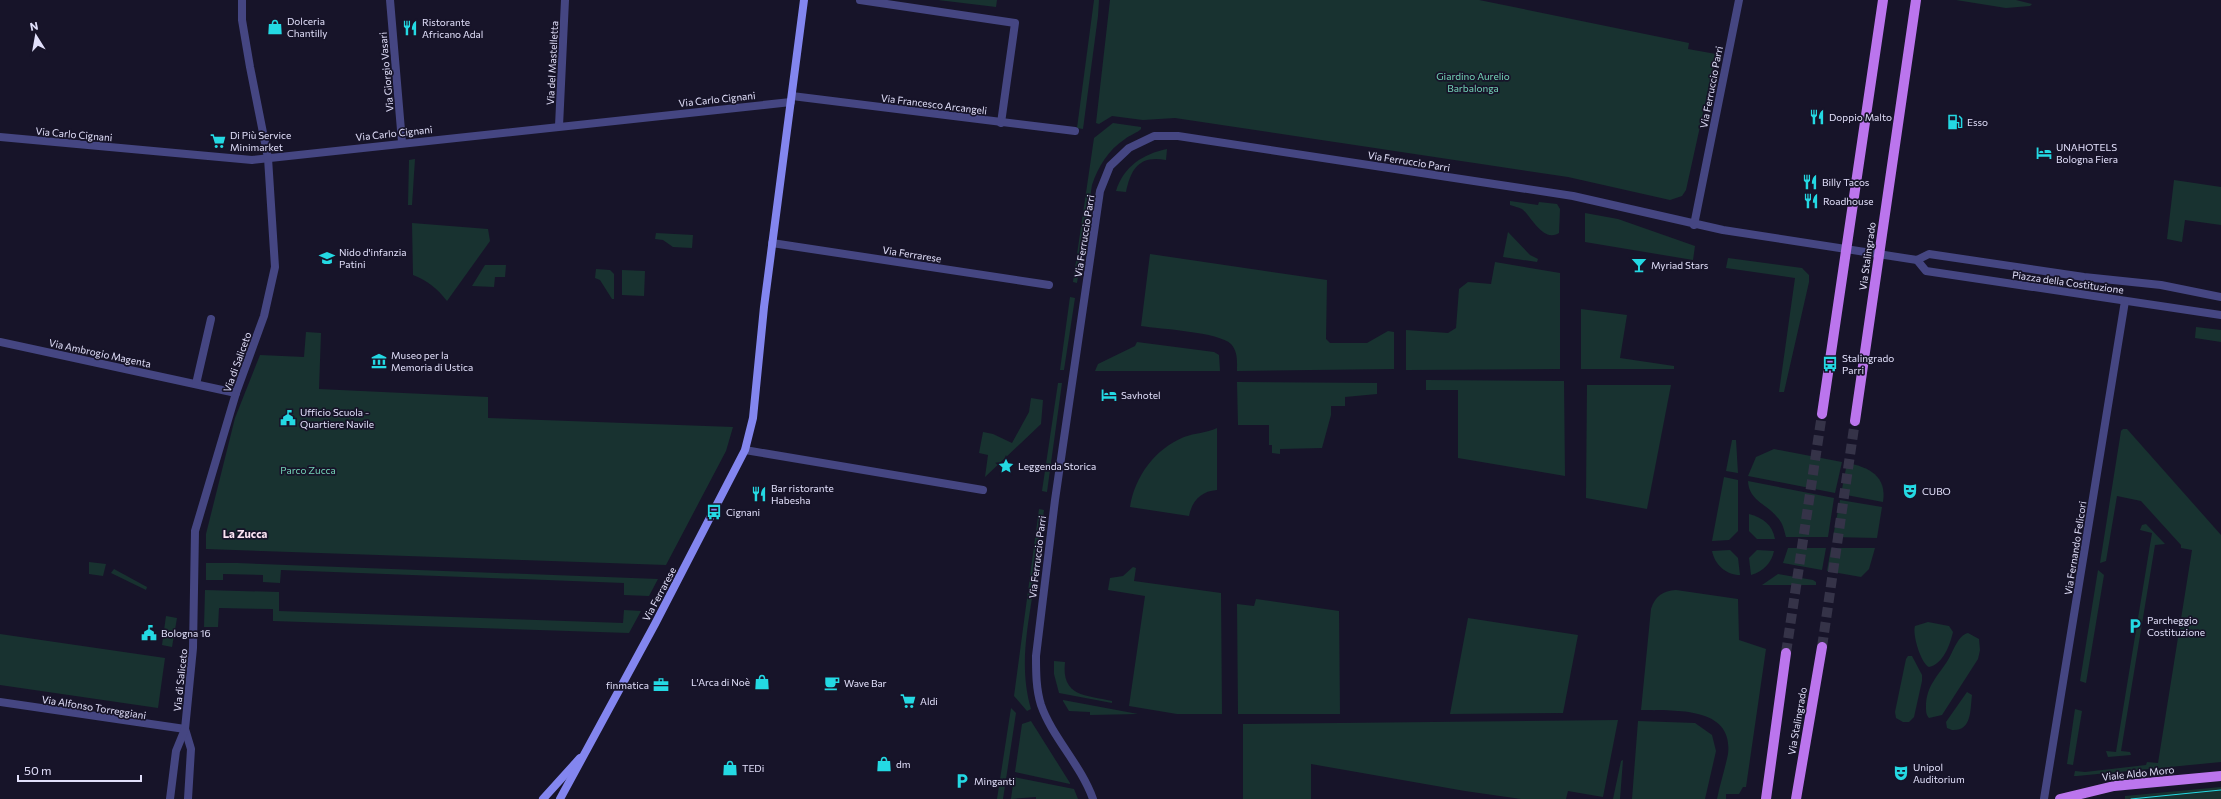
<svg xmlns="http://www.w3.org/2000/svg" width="2221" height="799" font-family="Commissioner,sans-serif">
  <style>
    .green { fill: #183230 }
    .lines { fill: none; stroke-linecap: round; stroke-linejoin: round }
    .primary-tunnel { stroke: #353348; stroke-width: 10; stroke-dasharray: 10 5; stroke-linecap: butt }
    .minor { stroke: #454682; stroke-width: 8 }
    .secondary { stroke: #8386ef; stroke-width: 8 }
    .primary { stroke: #bb75ed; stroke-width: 10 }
    .tram { stroke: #24d9e3; stroke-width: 1 }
    .labels { text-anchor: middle; stroke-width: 3.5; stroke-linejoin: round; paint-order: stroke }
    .poi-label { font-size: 10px; fill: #e2e0fb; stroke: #171429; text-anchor: start }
    .street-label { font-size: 10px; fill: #e2e0fb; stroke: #171429 }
    .park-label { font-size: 10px; fill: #74d3b7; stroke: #171429 }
    .neighbourhood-label { font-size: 11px; font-weight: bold; fill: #fbe2f3; stroke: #171429 }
  </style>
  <rect width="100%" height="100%" fill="#171429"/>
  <!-- green -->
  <g class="green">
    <path d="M 938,0 L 997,0 L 996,7 Z"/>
    <path d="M 1094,0 L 1099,0 L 1098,16 L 1083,129 L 1077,128 Z"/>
    <path d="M 1110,0 L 1479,0 L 1689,43 L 1688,49 L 1716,54 L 1686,190 L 1682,196 L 1670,200 L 1568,177 L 1175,118 L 1143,120 L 1112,116 L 1099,124 L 1096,123 Z"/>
    <path d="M 1956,0 L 2016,0 L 2032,4 L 2030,6 L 2006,8 Z"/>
    <path d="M 1113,123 L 1141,127 L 1141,129 C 1137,133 1130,135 1125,139 C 1108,150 1098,167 1092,185 L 1077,283 L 1073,282 L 1094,138 Z"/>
    <path d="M 1167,149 L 1166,160 C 1139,155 1131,169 1126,192 L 1116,191 C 1124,166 1143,154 1167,149 Z"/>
    <path d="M 415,159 L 412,205 L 408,205 L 409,160 Z"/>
    <path d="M 2174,180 L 2221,187 L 2221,225 L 2185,220 L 2182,242 L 2167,239 Z"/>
    <path d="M 1510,201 L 1538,205 L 1539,202 L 1557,204 L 1560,209 L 1559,233 C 1543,243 1532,217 1522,209 C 1518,207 1513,206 1510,205 Z"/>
    <path d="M 1585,213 L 1618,219 L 1695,246 L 1693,260 L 1585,242 Z"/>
    <path d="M 412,223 L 488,229 L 490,241 L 447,301 C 437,288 428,281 413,275 Z"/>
    <path d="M 1508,232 L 1530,255 L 1538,259 L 1537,262 L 1503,257 Z"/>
    <path d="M 656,233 L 693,235 L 692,248 L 673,247 L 663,240 L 655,239 Z"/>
    <path d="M 1150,254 L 1327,280 L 1326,339 L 1330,343 L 1367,343 L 1388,331 L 1394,332 L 1394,369 L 1237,371 C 1237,361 1238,352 1231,344 C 1219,332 1160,329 1141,326 Z"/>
    <path d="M 1728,258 L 1802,268 L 1809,275 L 1809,282 L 1784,392 L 1779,392 L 1795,278 L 1726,268 Z"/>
    <path d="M 1495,262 L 1560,273 L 1560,369 L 1406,370 L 1406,330 L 1448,333 L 1456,328 L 1459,289 L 1468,282 L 1491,284 Z"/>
    <path d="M 485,265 L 506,265 L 505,277 L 495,277 L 494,287 L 472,286 Z"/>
    <path d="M 596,269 L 610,270 L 614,274 L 614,299 L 612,299 L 600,280 L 595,278 Z"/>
    <path d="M 622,270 L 645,271 L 644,296 L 622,295 Z"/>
    <path d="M 1070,297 L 1075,298 L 1064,370 L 1060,370 Z"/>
    <path d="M 1581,309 L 1627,315 L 1620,358 L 1674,366 L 1674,369 L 1581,369 Z"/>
    <path d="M 2196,327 L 2221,330 L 2221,342 L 2195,338 Z"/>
    <path d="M 306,332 L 321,333 L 319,389 L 488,397 L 488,418 L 733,427 L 726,451 L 666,565 L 206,549 L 206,534 L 235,418 L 260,355 L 304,357 Z"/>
    <path d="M 1137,342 L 1214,352 L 1219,355 L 1220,371 L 1095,371 L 1098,364 L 1135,346 Z"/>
    <path d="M 1426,380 L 1564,381 L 1565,476 L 1458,458 L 1458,390 L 1426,390 Z"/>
    <path d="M 1237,382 L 1377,383 L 1377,394 L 1345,397 L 1345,406 L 1331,406 L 1331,415 L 1322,448 L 1280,449 L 1280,454 L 1272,453 L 1272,445 L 1269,445 L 1269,425 L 1238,425 Z"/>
    <path d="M 1058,383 L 1062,383 L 1047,492 L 1042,491 Z"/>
    <path d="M 1587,385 L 1671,385 L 1647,509 L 1586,498 Z"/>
    <path d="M 1031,398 L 1043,400 L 1041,424 L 985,477 L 988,455 L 979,453 L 983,432 L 993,434 L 1012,443 L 1029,412 Z"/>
    <path d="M 1217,428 L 1217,490 C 1201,491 1192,501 1189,516 L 1130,507 C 1135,476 1155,449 1184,437 C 1195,433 1206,433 1217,428 Z"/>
    <path d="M 2123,429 L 2127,429 L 2221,535 L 2221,762 L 2077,776 L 2074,776 L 2075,771 L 2085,772 L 2146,765 L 2147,762 L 2158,763 L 2192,550 L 2181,548 L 2181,545 L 2141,501 L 2117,496 L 2106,561 L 2100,563 L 2121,431 Z"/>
    <path d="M 1732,440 L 1736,440 L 1738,473 L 1726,471 Z"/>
    <path d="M 1774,449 L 1842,462 L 1835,493 L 1748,476 L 1756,457 Z"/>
    <path d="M 1847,463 C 1869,467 1887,476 1883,502 L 1841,494 Z"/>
    <path d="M 1724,477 L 1738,480 L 1738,531 L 1729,540 L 1712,541 Z"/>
    <path d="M 1748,481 L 1834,498 L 1828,537 L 1786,537 C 1784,530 1783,523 1777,517 C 1767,504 1749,501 1748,481 Z"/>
    <path d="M 1840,500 L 1882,507 L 1877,538 L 1833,537 Z"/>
    <path d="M 1039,509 L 1044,510 C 1040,539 1036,568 1032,598 C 1026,636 1020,671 1031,709 L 1027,711 L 1014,696 Z"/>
    <path d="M 1749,514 C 1763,518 1772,524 1775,539 L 1757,539 L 1749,531 Z"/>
    <path d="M 2146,524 L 2165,544 L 2155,545 L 2121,751 L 2130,752 L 2131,755 L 2108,757 L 2106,751 L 2116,752 L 2152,533 L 2140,530 L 2142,525 Z"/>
    <path d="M 1788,548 L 1826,548 L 1822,570 L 1783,563 Z"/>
    <path d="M 1831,548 L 1875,548 L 1869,569 L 1861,577 L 1827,571 Z"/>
    <path d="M 1730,550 L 1738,558 L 1740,575 C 1726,575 1715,565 1712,551 Z"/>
    <path d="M 1757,550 L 1774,551 C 1772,562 1763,572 1751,575 L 1749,558 Z"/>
    <path d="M 89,562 L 106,564 L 103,576 L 89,574 Z"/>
    <path d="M 206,563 L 237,563 L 658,579 L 649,596 L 624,595 L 624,583 L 281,570 L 280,583 L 263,582 L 263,575 L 223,574 L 223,580 L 206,580 Z"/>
    <path d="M 1133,567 L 1136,568 L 1134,581 L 1221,593 L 1222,714 L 1177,714 L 1129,706 L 1145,596 L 1108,590 L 1110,578 L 1123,576 Z"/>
    <path d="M 114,569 L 147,587 L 146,590 L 111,573 Z"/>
    <path d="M 2098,570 L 2104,575 L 2086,683 L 2080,681 Z"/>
    <path d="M 1778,574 L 1813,580 L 1816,582 L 1816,585 L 1762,585 Z"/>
    <path d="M 205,590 L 279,592 L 279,611 L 623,623 L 624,610 L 641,611 L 629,633 L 273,621 L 273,609 L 219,608 L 218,627 L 204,627 Z"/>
    <path d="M 1676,590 L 1738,599 L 1739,640 L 1766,649 L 1746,787 L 1743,787 L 1739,794 L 1726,794 L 1726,799 L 1717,799 C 1720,784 1725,769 1728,754 C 1734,705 1672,711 1641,710 L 1651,609 C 1655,596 1663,591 1676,590 Z"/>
    <path d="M 1256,599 L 1339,611 L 1340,714 L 1238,714 L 1237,604 L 1254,606 Z"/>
    <path d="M 166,616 L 177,618 L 172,647 L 162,645 Z"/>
    <path d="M 1468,618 L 1578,635 L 1563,713 L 1450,714 Z"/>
    <path d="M 1928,622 L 1949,626 L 1953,632 C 1950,645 1943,664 1929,667 C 1921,664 1912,634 1915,626 Z"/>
    <path d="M 1968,633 L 1979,639 L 1980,650 L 1978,659 L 1942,715 L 1929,718 C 1926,715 1926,711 1926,707 C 1926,686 1938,676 1948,660 C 1953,652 1958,635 1968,633 Z"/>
    <path d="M 0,634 L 165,658 L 158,708 L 0,685 Z"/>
    <path d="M 1908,656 L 1912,656 L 1922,675 L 1922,681 L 1914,717 L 1909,722 L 1903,722 L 1896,718 L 1895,712 L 1906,659 Z"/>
    <path d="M 1054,661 L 1065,662 C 1061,697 1086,695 1112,701 L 1112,703 L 1059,693 L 1054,674 Z"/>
    <path d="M 1967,692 L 1972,695 C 1970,711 1972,731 1952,730 L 1947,728 L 1946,722 Z"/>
    <path d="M 1063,701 L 1063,700 L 1138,714 L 1090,715 L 1090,712 L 1069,711 Z"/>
    <path d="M 1011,708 L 1016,713 L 1003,799 L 997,799 Z"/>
    <path d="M 2075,709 L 2082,711 L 2073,765 L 2067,764 Z"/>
    <path d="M 1618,720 L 1603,797 L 1568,791 L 1566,799 L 1521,799 L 1465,791 L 1311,764 L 1311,799 L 1243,799 L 1243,724 Z"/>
    <path d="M 1031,721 L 1070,783 L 1070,784 L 1015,772 L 1022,724 Z"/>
    <path d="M 1638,721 L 1695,723 L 1712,735 L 1716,751 L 1705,799 L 1632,799 Z"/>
    <path d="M 1623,760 L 1620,799 L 1613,799 L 1621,761 Z"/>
    <path d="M 1014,777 L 1074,789 L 1078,799 L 1036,799 L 1036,797 L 1011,799 Z"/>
    <path d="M 2221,787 L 2221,799 L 2125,799 L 2125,796 Z"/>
  </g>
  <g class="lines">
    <!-- primary-tunnel -->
    <g class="primary-tunnel">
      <path d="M 1822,647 L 1855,421"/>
      <path d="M 1786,653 L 1822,414"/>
    </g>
    <!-- minor -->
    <g class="minor">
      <path d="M 390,0 L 402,142"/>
      <path d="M 860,0 L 1015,23 L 1001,123"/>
      <path d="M 792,96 L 1075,131"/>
      <path d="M 559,126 L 565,0"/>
      <path d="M 0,137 L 252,160 L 791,102"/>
      <path d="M 1694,225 L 1739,0"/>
      <path d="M 772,243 L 1049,285"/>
      <path d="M 1917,260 L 1926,271 L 2221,315"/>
      <path d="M 0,342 L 236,393"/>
      <path d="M 196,384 L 211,319"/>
      <path d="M 745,450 L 983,490"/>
      <path d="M 0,702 L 185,729"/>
      <path d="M 185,729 L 191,749 L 188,799"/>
      <path d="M 170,799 L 176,751 L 185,729 L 193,648 L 195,531 L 236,393 L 264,316 L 275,267 L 268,158 L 250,67 L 242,20 L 242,0"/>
      <path d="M 1093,799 C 1081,765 1052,737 1041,705 C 1036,689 1036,672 1036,656 L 1055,500 L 1100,191 L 1110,166 L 1129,148 L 1154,136 L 1178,136 L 1573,196 L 1723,230 L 1917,260 L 1929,254 L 2084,277 L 2161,285 L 2221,297"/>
      <path d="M 2044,799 L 2125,301"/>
    </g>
    <!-- secondary -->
    <g class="secondary">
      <path d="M 543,799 L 580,758"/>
      <path d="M 560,799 L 655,624 L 745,450 L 753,418 L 764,307 L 804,0"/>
    </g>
    <!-- primary -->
    <g class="primary">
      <path d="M 1822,414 L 1883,0"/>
      <path d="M 1855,421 L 1916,0"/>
      <path d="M 1766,799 L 1786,653"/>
      <path d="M 1796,799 L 1822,647"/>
      <path d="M 2060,799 L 2114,786 L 2221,776"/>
    </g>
    <!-- tram -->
    <path class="tram" d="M 2131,799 L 2221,790"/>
  </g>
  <!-- icons -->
  <defs>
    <symbol id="shop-bare" viewBox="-9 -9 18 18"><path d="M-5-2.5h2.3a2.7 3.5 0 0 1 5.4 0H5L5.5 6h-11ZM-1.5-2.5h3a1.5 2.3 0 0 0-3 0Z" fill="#24d9e3" stroke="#171429" stroke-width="2.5" paint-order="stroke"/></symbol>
    <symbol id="restaurant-bare" viewBox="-9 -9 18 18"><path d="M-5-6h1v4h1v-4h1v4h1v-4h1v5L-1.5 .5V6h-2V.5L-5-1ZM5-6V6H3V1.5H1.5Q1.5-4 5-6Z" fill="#24d9e3" stroke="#171429" stroke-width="2.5" paint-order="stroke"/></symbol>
    <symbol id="fuel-bare" viewBox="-9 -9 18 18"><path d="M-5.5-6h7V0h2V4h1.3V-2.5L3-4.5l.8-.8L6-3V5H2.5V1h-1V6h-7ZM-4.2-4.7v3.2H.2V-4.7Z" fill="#24d9e3" stroke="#171429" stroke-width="2.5" paint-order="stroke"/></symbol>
    <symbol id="supermarket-bare" viewBox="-9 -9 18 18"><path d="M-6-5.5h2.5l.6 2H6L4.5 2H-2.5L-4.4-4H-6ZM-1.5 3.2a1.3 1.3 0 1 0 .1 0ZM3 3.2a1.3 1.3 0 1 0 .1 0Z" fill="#24d9e3" stroke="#171429" stroke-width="2.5" paint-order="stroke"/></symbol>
    <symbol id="hotel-bare" viewBox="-9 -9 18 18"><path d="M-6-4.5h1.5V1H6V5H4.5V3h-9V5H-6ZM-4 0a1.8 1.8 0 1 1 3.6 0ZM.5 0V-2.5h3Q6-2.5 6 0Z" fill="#24d9e3" stroke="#171429" stroke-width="2.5" paint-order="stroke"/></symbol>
    <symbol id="school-bare" viewBox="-9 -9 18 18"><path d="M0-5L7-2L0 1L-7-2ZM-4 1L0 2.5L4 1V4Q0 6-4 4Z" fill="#24d9e3" stroke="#171429" stroke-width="2.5" paint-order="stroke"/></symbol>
    <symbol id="bar-bare" viewBox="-9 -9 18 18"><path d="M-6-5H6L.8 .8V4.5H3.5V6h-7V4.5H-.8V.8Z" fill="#24d9e3" stroke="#171429" stroke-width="2.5" paint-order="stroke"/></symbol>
    <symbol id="museum-bare" viewBox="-9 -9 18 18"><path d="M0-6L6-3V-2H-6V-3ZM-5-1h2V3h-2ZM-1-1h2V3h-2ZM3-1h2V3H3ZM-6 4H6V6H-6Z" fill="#24d9e3" stroke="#171429" stroke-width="2.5" paint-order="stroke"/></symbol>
    <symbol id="bus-bare" viewBox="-9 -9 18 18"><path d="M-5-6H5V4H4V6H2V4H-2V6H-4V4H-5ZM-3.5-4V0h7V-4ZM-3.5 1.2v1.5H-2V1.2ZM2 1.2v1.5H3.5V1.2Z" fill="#24d9e3" stroke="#171429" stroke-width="2.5" paint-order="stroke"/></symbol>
    <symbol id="civic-bare" viewBox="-9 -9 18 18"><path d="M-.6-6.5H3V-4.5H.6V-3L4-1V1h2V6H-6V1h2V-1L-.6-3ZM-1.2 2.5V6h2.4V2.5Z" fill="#24d9e3" stroke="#171429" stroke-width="2.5" paint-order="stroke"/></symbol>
    <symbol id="sight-bare" viewBox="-9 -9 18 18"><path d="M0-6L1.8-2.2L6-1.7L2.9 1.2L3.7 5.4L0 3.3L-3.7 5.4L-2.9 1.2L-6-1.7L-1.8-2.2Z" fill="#24d9e3" stroke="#171429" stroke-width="2.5" paint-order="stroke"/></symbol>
    <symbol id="theatre-bare" viewBox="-9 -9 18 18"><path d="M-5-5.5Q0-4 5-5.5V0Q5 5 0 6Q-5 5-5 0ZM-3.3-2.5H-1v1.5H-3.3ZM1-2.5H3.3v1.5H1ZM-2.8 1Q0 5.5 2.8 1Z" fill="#24d9e3" stroke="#171429" stroke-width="2.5" paint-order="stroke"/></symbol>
    <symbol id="parking-bare" viewBox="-9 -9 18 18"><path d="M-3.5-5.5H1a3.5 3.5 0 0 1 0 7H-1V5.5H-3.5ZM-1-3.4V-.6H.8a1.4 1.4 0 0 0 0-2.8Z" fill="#24d9e3" stroke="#171429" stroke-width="2.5" paint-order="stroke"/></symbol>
    <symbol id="cafe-bare" viewBox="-9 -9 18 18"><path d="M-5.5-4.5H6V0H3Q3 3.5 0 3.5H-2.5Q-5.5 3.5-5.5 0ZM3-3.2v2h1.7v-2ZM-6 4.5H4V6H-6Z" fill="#24d9e3" stroke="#171429" stroke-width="2.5" paint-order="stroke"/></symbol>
    <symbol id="office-bare" viewBox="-9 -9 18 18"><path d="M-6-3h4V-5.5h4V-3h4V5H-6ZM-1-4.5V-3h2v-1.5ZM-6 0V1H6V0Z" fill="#24d9e3" stroke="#171429" stroke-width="2.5" paint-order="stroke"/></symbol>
  </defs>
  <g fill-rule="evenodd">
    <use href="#shop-bare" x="264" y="16" width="22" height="22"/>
    <use href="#restaurant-bare" x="399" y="17" width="22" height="22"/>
    <use href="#restaurant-bare" x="1806" y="106" width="22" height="22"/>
    <use href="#fuel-bare" x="1944" y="111" width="22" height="22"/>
    <use href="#supermarket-bare" x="207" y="130" width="22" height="22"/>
    <use href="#hotel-bare" x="2033" y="142" width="22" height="22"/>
    <use href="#restaurant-bare" x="1799" y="171" width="22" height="22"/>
    <use href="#restaurant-bare" x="1800" y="190" width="22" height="22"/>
    <use href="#school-bare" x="316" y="247" width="22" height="22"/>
    <use href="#bar-bare" x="1628" y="254" width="22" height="22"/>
    <use href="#museum-bare" x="368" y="350" width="22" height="22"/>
    <use href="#bus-bare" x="1819" y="353" width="22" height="22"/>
    <use href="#hotel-bare" x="1098" y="384" width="22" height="22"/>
    <use href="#civic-bare" x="277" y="407" width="22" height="22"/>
    <use href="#sight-bare" x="995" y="455" width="22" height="22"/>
    <use href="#theatre-bare" x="1899" y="480" width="22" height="22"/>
    <use href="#restaurant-bare" x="748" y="483" width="22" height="22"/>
    <use href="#bus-bare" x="703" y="501" width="22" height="22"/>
    <use href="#parking-bare" x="2124" y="615" width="22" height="22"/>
    <use href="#civic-bare" x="138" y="622" width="22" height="22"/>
    <use href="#shop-bare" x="751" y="671" width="22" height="22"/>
    <use href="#cafe-bare" x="821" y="672" width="22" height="22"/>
    <use href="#office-bare" x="650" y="674" width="22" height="22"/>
    <use href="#supermarket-bare" x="897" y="690" width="22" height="22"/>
    <use href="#shop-bare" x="873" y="753" width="22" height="22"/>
    <use href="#shop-bare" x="719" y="757" width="22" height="22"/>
    <use href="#theatre-bare" x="1890" y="762" width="22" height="22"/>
    <use href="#parking-bare" x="951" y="770" width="22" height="22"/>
  </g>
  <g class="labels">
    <!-- poi labels -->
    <g class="poi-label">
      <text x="287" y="25">Dolceria<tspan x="287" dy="12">Chantilly</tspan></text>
      <text x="422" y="26">Ristorante<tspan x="422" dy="12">Africano Adal</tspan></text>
      <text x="1829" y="121">Doppio Malto</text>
      <text x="1967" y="126">Esso</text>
      <text x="230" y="139">Di Più Service<tspan x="230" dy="12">Minimarket</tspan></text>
      <text x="2056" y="151">UNAHOTELS<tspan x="2056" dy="12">Bologna Fiera</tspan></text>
      <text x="1822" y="186">Billy Tacos</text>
      <text x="1823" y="205">Roadhouse</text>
      <text x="339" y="256">Nido d'infanzia<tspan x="339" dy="12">Patini</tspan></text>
      <text x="1651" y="269">Myriad Stars</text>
      <text x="391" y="359">Museo per la<tspan x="391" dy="12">Memoria di Ustica</tspan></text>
      <text x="1842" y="362">Stalingrado<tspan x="1842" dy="12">Parri</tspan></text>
      <text x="1121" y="399">Savhotel</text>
      <text x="300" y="416">Ufficio Scuola -<tspan x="300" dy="12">Quartiere Navile</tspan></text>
      <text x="1018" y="470">Leggenda Storica</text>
      <text x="771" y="492">Bar ristorante<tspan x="771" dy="12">Habesha</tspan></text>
      <text x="1922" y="495">CUBO</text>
      <text x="726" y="516">Cignani</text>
      <text x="2147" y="624">Parcheggio<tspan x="2147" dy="12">Costituzione</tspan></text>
      <text x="161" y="637">Bologna 16</text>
      <text x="750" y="686" text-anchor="end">L'Arca di Noè</text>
      <text x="844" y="687">Wave Bar</text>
      <text x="649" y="689" text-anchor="end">finmatica</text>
      <text x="920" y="705">Aldi</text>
      <text x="896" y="768">dm</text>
      <text x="1913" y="771">Unipol<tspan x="1913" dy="12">Auditorium</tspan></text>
      <text x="742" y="772">TEDi</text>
      <text x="974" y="785">Minganti</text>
    </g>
    <!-- street labels -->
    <g class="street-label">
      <text transform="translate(552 63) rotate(-87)" y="4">Via del Mastelletta</text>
      <text transform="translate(386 72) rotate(-95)" y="4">Via Giorgio Vasari</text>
      <text transform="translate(1711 87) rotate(-79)" y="4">Via Ferruccio Parri</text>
      <text transform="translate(717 99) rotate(-6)" y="4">Via Carlo Cignani</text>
      <text transform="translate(934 104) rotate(7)" y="4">Via Francesco Arcangeli</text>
      <text transform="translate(394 133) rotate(-6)" y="4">Via Carlo Cignani</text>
      <text transform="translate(74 134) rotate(5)" y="4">Via Carlo Cignani</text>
      <text transform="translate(1409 161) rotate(9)" y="4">Via Ferruccio Parri</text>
      <text transform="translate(1084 236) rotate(-81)" y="4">Via Ferruccio Parri</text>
      <text transform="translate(912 254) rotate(9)" y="4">Via Ferrarese</text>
      <text transform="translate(1867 256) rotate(-82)" y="4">Via Stalingrado</text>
      <text transform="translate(2068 282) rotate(8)" y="4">Piazza della Costituzione</text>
      <text transform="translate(100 353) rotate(12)" y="4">Via Ambrogio Magenta</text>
      <text transform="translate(237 362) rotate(-70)" y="4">Via di Saliceto</text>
      <text transform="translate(2075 548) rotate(-81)" y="4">Via Fernando Felicori</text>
      <text transform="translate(1037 557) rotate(-83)" y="4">Via Ferruccio Parri</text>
      <text transform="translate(659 594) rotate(-62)" y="4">Via Ferrarese</text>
      <text transform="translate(180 680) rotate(-84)" y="4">Via di Saliceto</text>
      <text transform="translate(94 707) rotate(9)" y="4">Via Alfonso Torreggiani</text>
      <text transform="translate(1797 721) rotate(-80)" y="4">Via Stalingrado</text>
      <text transform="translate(2138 773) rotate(-6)" y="4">Viale Aldo Moro</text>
    </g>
    <!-- park labels -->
    <g class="park-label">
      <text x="1473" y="80">Giardino Aurelio<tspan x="1473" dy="12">Barbalonga</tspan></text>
      <text x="308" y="474">Parco Zucca</text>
    </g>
    <!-- neighbourhood labels -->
    <g class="neighbourhood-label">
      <text x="245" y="538">La Zucca</text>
    </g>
  </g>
  <!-- north arrow -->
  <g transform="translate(36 36) rotate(349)" stroke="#171429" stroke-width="3" paint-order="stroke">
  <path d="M0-3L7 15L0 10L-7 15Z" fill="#e2e0fb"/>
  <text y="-6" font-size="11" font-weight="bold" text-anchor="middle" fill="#e2e0fb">N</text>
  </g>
  <!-- scale -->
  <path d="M18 775v6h123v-6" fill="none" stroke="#e2e0fb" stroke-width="2"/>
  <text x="24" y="775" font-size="12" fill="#e2e0fb" stroke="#171429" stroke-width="3" paint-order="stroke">50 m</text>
</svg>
